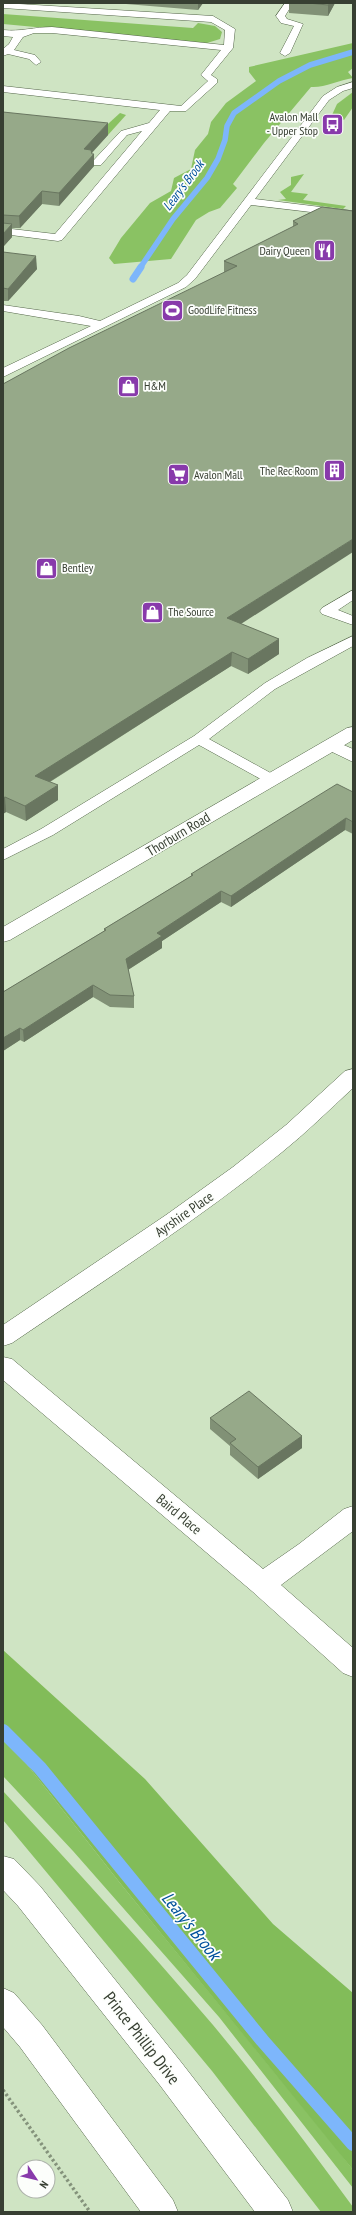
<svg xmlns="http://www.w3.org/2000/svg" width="356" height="2215" font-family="'PT Sans Narrow',sans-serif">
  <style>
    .green { fill: #8ac263 }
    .forest { fill: #82bc59 }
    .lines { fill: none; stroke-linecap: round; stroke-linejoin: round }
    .stream-far2 { stroke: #7db6fb; stroke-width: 5.5 }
    .stream-far1 { stroke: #7db6fb; stroke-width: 7 }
    .stream { stroke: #7db6fb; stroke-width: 14 }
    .lane-casing { stroke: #546649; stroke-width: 1 }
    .street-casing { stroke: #546649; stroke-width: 1 }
    .secondary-casing { stroke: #546649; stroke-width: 1 }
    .primary-casing { stroke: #546649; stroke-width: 1 }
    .path { stroke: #84927b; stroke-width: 3.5; stroke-dasharray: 2.5 2.5; stroke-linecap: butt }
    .lane { fill: #fff; fill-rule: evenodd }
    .street { fill: #fff; fill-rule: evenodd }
    .secondary { fill: #fff; fill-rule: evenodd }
    .primary { fill: #fff; fill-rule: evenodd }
    .wall { fill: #819176 }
    .shaded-wall { fill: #697660 }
    .building { fill: #96a989; stroke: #697660 }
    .labels { text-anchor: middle; stroke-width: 3.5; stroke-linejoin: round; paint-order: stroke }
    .far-poi-label { font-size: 12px; fill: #373f32; stroke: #fcfefb; text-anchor: start }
    .far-water-label { font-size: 13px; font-style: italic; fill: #00519c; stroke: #fcfefb }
    .street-label { font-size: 14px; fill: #373f32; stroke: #fcfefb }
    .near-street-label { font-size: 17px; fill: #373f32; stroke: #fcfefb }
    .near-water-label { font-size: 18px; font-style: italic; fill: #00519c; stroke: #fcfefb }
  </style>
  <rect width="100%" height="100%" fill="#cfe4c3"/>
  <!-- green -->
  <g class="green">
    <path d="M 3,14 L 193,28 L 198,23 L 215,26 L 222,32 L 220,39 L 207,43 L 3,24 Z"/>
    <path d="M 353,43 L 353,68 L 348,72 L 353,78 C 339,80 324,88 311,87 L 264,143 L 233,184 L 237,188 L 220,208 L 209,212 L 196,220 L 171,259 L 114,264 L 109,258 L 121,238 L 150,203 L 171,191 L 174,178 L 191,169 L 195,150 L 208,134 L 211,122 L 226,103 L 256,81 L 249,72 L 249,67 Z"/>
    <path d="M 353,92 L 353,107 L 344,120 L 332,115 L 337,104 Z"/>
    <path d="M 120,113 L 126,115 L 108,135 L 97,134 Z"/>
    <path d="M 304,174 L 291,192 L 308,194 L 303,200 L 346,206 L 343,209 L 278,200 L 286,199 L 280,192 L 291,185 L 291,177 Z"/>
    <path d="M 3,1734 L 120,1883 L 336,2148 L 353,2170 L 353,2188 L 219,2017 L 73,1851 L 3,1776 Z"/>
    <path d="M 3,1791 C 74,1868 145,1945 213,2025 C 262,2084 308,2145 353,2207 L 353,2212 L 321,2212 L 212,2071 L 3,1820 Z"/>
  </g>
  <!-- forest -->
  <path class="forest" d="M 3,1650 L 145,1779 L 273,1924 L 353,1993 L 353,2170 L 120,1883 L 3,1734 Z"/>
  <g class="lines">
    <!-- stream-far2 -->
    <path class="stream-far2" d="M 140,268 L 173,219 L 207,178 L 218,159 L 225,140 L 227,126 L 234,113 L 279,81 L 310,65 L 353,52"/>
    <!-- stream-far1 -->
    <path class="stream-far1" d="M 133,279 L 141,267"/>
    <!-- stream -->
    <path class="stream" d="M 3,1731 L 40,1768 L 262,2040 L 353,2144"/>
    <defs>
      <g id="lane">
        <path d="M 3,3 L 213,16 L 235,29 L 233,48 L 211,75 L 217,79 L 217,83 L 186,111 L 170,111 L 62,240 L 58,241 L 3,234 L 3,228 L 55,234 L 142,131 L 127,135 L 101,165 L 93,165 L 93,161 L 121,131 L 149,123 L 160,110 L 3,92 L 3,86 L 181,106 L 208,81 L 201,75 L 221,50 L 52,33 L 34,33 L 23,37 L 14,50 L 35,55 L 41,62 L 36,65 L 29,59 L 8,54 L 3,56 L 3,49 L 9,44 L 13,37 L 3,36 L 3,30 C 20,32 35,27 52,27 L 224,45 L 225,30 L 211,22 L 3,8 Z"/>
        <path d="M 285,3 L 293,3 L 285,16 L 287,19 L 303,24 L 290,53 L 285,56 L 280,53 L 294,26 L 281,23 L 276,16 Z"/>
        <path d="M 353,82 L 353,88 L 343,91 L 329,100 L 255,199 L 353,211 L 353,217 L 251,205 L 195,279 L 186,287 L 3,377 L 3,368 L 91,326 L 3,311 L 3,305 L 79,316 L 100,321 L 178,283 L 187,275 L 323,96 L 337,87 Z"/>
        <path d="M 353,590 L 353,600 L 338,610 L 353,616 L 353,625 L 322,614 L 320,611 L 322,608 Z"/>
        <path d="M 353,636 L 353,646 L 275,689 L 209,739 L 276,776 L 279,779 L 276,782 L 266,782 L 199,745 L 53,835 L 3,860 L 3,849 L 41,829 L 194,736 L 265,683 L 307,658 Z"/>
      </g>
      <g id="street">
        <path d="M 332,740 L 353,749 L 353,762 L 326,749 L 323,745 L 326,741 Z"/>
        <path d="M 353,1069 L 353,1088 C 329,1110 306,1133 281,1153 C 195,1222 102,1282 12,1343 L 3,1346 L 3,1325 L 166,1215 L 233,1167 L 286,1125 L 345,1071 Z"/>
        <path d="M 3,1357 L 12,1359 L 263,1569 L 299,1544 L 344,1509 L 353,1506 L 353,1531 L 281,1585 L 353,1648 L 353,1677 L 343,1673 L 253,1592 L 3,1380 Z"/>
      </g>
      <path id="secondary" d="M 353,727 L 353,740 L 10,940 L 3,942 L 3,927 L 347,728 Z"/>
      <g id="primary">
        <path d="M 3,1856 L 14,1859 L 40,1886 L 181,2062 L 288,2200 L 293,2212 L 255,2212 L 159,2084 L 18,1906 L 3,1890 Z"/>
        <path d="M 3,1988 L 14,1993 L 42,2025 L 173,2200 L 178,2212 L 141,2212 L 20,2047 L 3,2027 Z"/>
      </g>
    </defs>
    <!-- lane casing -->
    <use href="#lane" class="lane-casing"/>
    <!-- street casing -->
    <use href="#street" class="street-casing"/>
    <!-- secondary casing -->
    <use href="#secondary" class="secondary-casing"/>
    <!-- primary casing -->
    <use href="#primary" class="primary-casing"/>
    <!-- path -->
    <path class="path" d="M 3,2090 L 90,2212"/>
    <!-- lane -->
    <use href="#lane" class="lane"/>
    <!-- street -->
    <use href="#street" class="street"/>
    <!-- secondary -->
    <use href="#secondary" class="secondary"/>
    <!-- primary -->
    <use href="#primary" class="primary"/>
  </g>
  <!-- wall -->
  <g class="wall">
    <path d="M 114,3 L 203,3 L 198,10 Z"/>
    <path d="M 289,3 L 335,3 L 328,16 L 289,13 Z"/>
    <path d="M 3,112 L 108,135 L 92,153 L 92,154 L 94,154 L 94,166 L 59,206 L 42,204 L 20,228 L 12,228 L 12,237 L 3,247 Z"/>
    <path d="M 322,207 L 241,624 L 279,639 L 279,654 L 248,674 L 231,666 L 50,782 L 58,800 L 26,821 L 6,812 L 3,814 L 3,384 L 224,273 L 224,261 L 293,227 L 293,221 Z"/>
    <path d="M 3,252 L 37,269 L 8,301 L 3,301 Z"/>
    <path d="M 353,792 L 353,834 L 345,830 L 231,907 L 221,902 L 162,941 L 162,948 L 128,970 L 134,996 L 134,1008 L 110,1007 L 93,997 L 24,1042 L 20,1040 L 3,1051 L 3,992 L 104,931 L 104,929 L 191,876 L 191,874 Z"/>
    <path d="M 210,1418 L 302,1436 L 302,1448 L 258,1479 L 230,1455 L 230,1446 L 210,1429 Z"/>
  </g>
  <!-- shaded-wall -->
  <g class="shaded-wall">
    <path d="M 198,3 L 203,3 L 198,10 Z"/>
    <path d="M 329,3 L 335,3 L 328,16 L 328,5 Z"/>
    <path d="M 108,123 L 108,135 L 84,161 L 84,149 Z"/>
    <path d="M 94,154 L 94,166 L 59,206 L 59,193 Z"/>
    <path d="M 42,191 L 42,204 L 20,228 L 19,216 Z"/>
    <path d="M 12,224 L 12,237 L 3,247 L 3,234 Z"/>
    <path d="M 36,256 L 37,269 L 8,301 L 8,289 Z"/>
    <path d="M 353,539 L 353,552 L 227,633 L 227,618 Z"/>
    <path d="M 279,639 L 279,654 L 248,674 L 248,659 Z"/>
    <path d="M 232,652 L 231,666 L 35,791 L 35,776 Z"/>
    <path d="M 58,785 L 58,800 L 26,821 L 25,806 Z"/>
    <path d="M 5,797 L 6,812 L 3,814 L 3,798 Z"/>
    <path d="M 346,818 L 345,830 L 231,907 L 231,896 Z"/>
    <path d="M 221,891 L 221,902 L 162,941 L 162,948 L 126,971 L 126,959 L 157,933 Z"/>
    <path d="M 93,985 L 93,997 L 24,1042 L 23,1030 Z"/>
    <path d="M 20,1028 L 20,1040 L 3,1051 L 3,1038 Z"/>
    <path d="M 302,1436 L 302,1448 L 258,1479 L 258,1467 Z"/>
  </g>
  <!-- building -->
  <g class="building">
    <path d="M 308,3 L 329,3 L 328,5 Z"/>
    <path d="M 3,112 L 108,123 L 84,149 L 91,150 L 92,154 L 94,154 L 59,193 L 42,191 L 19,216 L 3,215 Z"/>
    <path d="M 322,207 L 353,211 L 353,539 L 227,618 L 279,639 L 248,659 L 232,652 L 35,776 L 58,785 L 25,806 L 5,797 L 3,798 L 3,384 L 69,348 L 237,266 L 224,261 L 298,224 L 293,221 Z"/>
    <path d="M 3,223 L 12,224 L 3,234 Z"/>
    <path d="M 3,252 L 36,256 L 8,289 L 3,288 Z"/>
    <path d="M 337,784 L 353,792 L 353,822 L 346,818 L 231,896 L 221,891 L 157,933 L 162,936 L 126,959 L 134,996 L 110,995 L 93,985 L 23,1030 L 20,1028 L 3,1038 L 3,992 L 106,930 L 104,929 L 193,875 L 191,874 Z"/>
    <path d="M 249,1391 L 302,1436 L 258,1467 L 230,1443 L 236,1439 L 210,1418 Z"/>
  </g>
  <!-- icons -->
  <defs>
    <symbol id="bus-square" viewBox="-11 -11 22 22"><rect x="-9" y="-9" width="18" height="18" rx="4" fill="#883aab" stroke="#fcfefb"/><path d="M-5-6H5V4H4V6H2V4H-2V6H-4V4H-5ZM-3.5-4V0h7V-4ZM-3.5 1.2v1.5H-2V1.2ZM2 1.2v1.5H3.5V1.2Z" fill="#fff"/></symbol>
    <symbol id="restaurant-square" viewBox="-11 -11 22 22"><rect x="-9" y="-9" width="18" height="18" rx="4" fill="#883aab" stroke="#fcfefb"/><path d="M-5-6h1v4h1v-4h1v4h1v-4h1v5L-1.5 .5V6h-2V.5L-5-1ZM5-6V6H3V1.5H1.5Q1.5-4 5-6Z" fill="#fff"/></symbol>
    <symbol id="stadium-square" viewBox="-11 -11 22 22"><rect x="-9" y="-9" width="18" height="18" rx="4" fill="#883aab" stroke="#fcfefb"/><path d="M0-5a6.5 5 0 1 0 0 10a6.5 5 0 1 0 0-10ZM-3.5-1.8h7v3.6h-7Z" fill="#fff"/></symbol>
    <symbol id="shop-square" viewBox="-11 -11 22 22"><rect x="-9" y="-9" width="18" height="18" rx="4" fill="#883aab" stroke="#fcfefb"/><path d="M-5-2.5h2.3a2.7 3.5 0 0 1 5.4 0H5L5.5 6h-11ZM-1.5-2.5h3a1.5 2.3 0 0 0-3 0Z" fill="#fff"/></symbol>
    <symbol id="building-square" viewBox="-11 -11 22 22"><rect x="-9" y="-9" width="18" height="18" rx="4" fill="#883aab" stroke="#fcfefb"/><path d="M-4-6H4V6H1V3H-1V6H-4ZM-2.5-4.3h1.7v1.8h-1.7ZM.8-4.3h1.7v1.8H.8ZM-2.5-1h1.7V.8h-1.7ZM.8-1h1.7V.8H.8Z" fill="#fff"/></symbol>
    <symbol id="supermarket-square" viewBox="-11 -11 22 22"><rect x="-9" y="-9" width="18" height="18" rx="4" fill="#883aab" stroke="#fcfefb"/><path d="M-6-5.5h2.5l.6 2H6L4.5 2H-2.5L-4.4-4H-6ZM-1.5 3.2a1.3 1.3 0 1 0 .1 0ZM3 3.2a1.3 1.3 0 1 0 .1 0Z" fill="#fff"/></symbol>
  </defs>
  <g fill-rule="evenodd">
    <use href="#bus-square" x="320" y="112" width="25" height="25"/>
    <use href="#restaurant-square" x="312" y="238" width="25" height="25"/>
    <use href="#stadium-square" x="160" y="298" width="25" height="25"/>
    <use href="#shop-square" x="116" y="374" width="25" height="25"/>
    <use href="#building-square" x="322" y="458" width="25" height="25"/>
    <use href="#supermarket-square" x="166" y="462" width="25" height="25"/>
    <use href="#shop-square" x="34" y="556" width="25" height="25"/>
    <use href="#shop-square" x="140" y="600" width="25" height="25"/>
  </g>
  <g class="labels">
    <!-- far-poi labels -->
    <g class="far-poi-label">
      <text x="318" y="121" text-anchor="end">Avalon Mall<tspan x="318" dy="14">- Upper Stop</tspan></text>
      <text x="310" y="255" text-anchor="end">Dairy Queen</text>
      <text x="188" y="314">GoodLife Fitness</text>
      <text x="144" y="390">H&amp;M</text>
      <text x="318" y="475" text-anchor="end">The Rec Room</text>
      <text x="194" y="479">Avalon Mall</text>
      <text x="62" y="572">Bentley</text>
      <text x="168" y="616">The Source</text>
    </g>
    <!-- far-water labels -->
    <g class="far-water-label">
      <text transform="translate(183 185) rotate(-53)" y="5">Leary's Brook</text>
    </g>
    <!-- street labels -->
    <g class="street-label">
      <text transform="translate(178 834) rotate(-31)" y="5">Thorburn Road</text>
      <text transform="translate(184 1214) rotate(-35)" y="5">Ayrshire Place</text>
      <text transform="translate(179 1514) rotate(40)" y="5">Baird Place</text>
    </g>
    <!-- near-street labels -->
    <g class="near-street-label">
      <text transform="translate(142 2038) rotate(52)" y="6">Prince Phillip Drive</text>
    </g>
    <!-- near-water labels -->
    <g class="near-water-label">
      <text transform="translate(191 1926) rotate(51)" y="6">Leary's Brook</text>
    </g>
  </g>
  <!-- border -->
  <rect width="356" height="2215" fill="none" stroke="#373f32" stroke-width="8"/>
  <!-- north arrow -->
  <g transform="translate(36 2179) rotate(125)"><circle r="19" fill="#fcfefb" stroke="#adb2ab"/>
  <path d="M0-3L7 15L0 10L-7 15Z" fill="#883aab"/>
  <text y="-6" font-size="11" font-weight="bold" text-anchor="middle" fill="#373f32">N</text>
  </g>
</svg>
